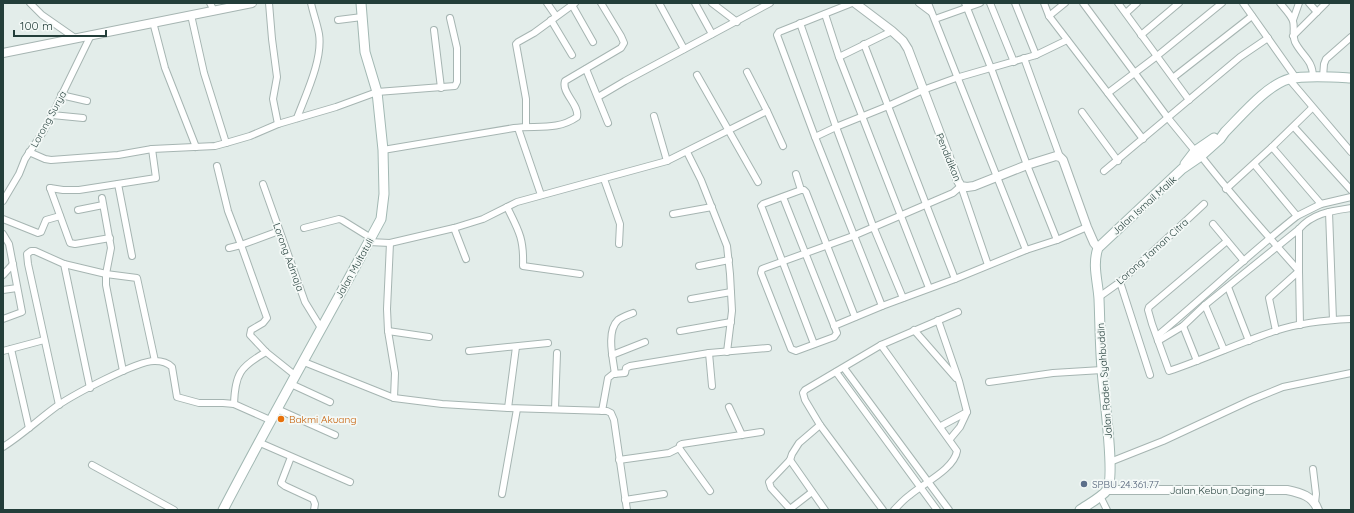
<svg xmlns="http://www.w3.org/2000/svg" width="1354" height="513" font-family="Quicksand,sans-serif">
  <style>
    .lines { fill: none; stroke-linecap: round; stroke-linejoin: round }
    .minor-casing { stroke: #a6b5b2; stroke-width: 8 }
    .tertiary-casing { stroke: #a6b5b2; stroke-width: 10 }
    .secondary-casing { stroke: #a2b8b3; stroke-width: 11 }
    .minor { stroke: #fff; stroke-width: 6 }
    .tertiary { stroke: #fff; stroke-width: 8 }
    .secondary { stroke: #fff; stroke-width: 9 }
    .food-dot { fill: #e8710a; stroke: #f4f9f7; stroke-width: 1.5 }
    .service-dot { fill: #5c6f8a; stroke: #f4f9f7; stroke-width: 1.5 }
    .labels { text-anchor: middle; stroke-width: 3.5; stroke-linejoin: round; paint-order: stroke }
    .street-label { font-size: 10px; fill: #233e3a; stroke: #f4f9f7 }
    .food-label { font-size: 10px; fill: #c56008; stroke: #f4f9f7; text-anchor: start }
    .service-label { font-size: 10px; fill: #4e5e75; stroke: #f4f9f7; text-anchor: start }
  </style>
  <rect width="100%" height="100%" fill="#e3edea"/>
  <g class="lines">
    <defs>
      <g id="minor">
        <path d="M 30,3 L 42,15 L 75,38"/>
        <path d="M 210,3 L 214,11"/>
        <path d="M 269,3 L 272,39 L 277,77 L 273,99 L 278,124"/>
        <path d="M 547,3 L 556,16"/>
        <path d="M 659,3 L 684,49"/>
        <path d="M 695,3 L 712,34"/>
        <path d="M 712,3 L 737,22"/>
        <path d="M 852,3 L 779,32 L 777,35 L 815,137 L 882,306"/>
        <path d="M 919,3 L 931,12"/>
        <path d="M 928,3 L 1026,250"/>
        <path d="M 965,3 L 991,68 L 1027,165 L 1057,240"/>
        <path d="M 990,3 L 1014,62"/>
        <path d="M 1015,3 L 1036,55"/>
        <path d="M 1044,3 L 1049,16 L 1143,139"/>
        <path d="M 1083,3 L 1168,118 L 1195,151"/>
        <path d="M 1118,3 L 1189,100"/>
        <path d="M 1243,3 L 1296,78"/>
        <path d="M 1280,3 C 1284,8 1291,15 1293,21 C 1295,28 1292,35 1295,42 C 1302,56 1313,60 1313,77"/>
        <path d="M 1309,3 L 1317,12"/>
        <path d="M 572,5 L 593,42"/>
        <path d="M 1126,13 L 1137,3"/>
        <path d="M 825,14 L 839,57 L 929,288"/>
        <path d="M 1049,16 L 1065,3"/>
        <path d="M 935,19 L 980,3"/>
        <path d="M 338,20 L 362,17"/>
        <path d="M 551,20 L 572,55"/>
        <path d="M 1293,20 L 1299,3"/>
        <path d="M 153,22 L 165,68 L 196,147"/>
        <path d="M 800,23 L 836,127 L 873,226 L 903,298"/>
        <path d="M 434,30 L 441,88"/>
        <path d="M 1141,35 L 1179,3"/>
        <path d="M 1293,36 L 1326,3"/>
        <path d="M 864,44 L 955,279"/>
        <path d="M 839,57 L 892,31"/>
        <path d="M 1024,58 L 1060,157"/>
        <path d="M 586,69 L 608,123"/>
        <path d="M 697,75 L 758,182"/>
        <path d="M 1174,77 L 1252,16"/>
        <path d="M 1323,77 L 1324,64 L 1326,59 L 1351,37"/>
        <path d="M 1289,79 L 1351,152"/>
        <path d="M 1108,93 L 1157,56 L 1222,3"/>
        <path d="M 61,95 L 87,101"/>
        <path d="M 598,97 L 625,81 L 770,3"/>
        <path d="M 767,111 L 783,146"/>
        <path d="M 1082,112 L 1118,161"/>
        <path d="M 52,115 L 83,118"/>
        <path d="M 654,116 L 667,161"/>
        <path d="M 297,118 C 306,94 323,59 319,34 C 317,23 313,13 311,3"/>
        <path d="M 526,127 L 526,99 L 516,44 L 518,42 L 534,33 L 575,3"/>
        <path d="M 1294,127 L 1351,190"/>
        <path d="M 518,128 L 541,195"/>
        <path d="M 815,137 L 836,127 L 888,106 L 923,90 L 956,78 L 1036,55 L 1067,40"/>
        <path d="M 226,143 L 250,136 L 278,124 L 336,107 L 377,92 L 455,86 L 457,82 L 457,48 L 450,18"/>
        <path d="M 1272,147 L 1321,204"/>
        <path d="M 383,150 C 427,143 470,135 514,128 C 536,125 557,131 577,117 C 580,105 561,93 565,81 L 621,48 L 624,43 L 621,36 L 601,3"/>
        <path d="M 29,152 L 45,159 L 51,160 L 118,155 L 152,149 L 215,146 L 226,143 L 204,73 L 191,15"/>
        <path d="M 687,152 L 701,180 L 727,246 L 730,274 L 732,311 L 727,352"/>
        <path d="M 1201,156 C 1232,196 1265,233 1299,271 L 1300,325"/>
        <path d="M 217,166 L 228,211 L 241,245 L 267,318 L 263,323 L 251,330 L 250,335 L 266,352 L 296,376"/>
        <path d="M 1104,171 L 1240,57 L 1268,38"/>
        <path d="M 796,174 L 801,190"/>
        <path d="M 604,179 L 620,224 L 619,244"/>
        <path d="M 118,184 L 132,256"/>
        <path d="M 263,184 L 305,302 L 321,328"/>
        <path d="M 50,188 L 63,190 L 79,190 L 156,178 L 152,149"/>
        <path d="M 50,188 L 70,243 L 75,244 L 110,238"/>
        <path d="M 1226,189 L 1272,147 L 1312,108"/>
        <path d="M 783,197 L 837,333 L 834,337 L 796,351 L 791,349 L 761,273 L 762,269 L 853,236 L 953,193 L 961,186 L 988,265"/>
        <path d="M 102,198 L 111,248 L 106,274 L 106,285 L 123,371"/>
        <path d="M 3,201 L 19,174 L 25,159 L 43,132 L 52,115 L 91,35"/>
        <path d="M 507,207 C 519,231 524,239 523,266 L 580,274"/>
        <path d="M 78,210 L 103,205"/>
        <path d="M 1329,212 L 1333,320"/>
        <path d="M 673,214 L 712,207"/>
        <path d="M 1297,216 L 1321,204 L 1351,197"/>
        <path d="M 3,219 L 38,233 L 41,232 L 46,220 L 60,216"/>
        <path d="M 1213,224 L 1244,261"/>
        <path d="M 304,228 L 339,219 L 342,220 L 371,238"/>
        <path d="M 454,228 L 466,259"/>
        <path d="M 3,234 L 9,244 L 22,312 L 3,319"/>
        <path d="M 1227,241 L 1149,307 L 1148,310 L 1152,324 L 1169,371 C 1205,359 1239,343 1275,331 C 1299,323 1326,320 1351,319"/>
        <path d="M 369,242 L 390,243 L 454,228 L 483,219 L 517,202 L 667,161 L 767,111 L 747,72"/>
        <path d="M 390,243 L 387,309 L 388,331 L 395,373 L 394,398"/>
        <path d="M 229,248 L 241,245 L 279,231"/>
        <path d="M 64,264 L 90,388"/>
        <path d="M 699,266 L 729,260"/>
        <path d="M 3,275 L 13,264"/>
        <path d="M 1120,282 L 1150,375"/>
        <path d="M 1228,287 L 1249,341"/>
        <path d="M 3,290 L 17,288"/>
        <path d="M 1099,297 L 1120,282 L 1204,204"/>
        <path d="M 691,299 L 731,292"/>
        <path d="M 1205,305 L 1224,350"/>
        <path d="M 938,320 L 959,381 L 967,412 L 960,427 L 950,439"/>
        <path d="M 834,326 L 882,306 L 955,279 L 1026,250 L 1057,240 L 1087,227"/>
        <path d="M 1183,326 L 1197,361"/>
        <path d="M 914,330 L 956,378"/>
        <path d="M 388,331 L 429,337"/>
        <path d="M 680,331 L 731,322"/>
        <path d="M 1276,331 L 1269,298 L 1299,271 L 1299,229"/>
        <path d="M 1157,336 C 1204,297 1249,254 1297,216 L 1254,164"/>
        <path d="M 1158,341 L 1183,326 L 1205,305 L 1299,229 C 1313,213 1331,211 1351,208"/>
        <path d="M 814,344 L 762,208 L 761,206 L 763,204 L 801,190 L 804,190 L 806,192 L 855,317"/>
        <path d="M 881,345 L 957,451 C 954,469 924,483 910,495 C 904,499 899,505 894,510"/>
        <path d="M 11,349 L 29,428"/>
        <path d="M 3,351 L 44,340"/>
        <path d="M 469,351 L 548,343"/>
        <path d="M 709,353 L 712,386"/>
        <path d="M 612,355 L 645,342"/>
        <path d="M 304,362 L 394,398 L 442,404 L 508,408 L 607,411 L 611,413 L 614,420 L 627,510"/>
        <path d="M 844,368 L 949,510"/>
        <path d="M 836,372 L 937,510"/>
        <path d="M 615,374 C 613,359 606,331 618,320 C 622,317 628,315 633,313"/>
        <path d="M 989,382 L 1053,373 L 1102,370"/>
        <path d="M 291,384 L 330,402"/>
        <path d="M 234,404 C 235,374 240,367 266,352"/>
        <path d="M 59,405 L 28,264 L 27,254 L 31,251 L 35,251 L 64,264 L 106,274 L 137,278 L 155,361"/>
        <path d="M 729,407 L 742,435"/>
        <path d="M 508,408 L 516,347"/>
        <path d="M 277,409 L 335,435"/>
        <path d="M 555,409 L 557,353"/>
        <path d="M 602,411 L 608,378 L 613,374 L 625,373 L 626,368 L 630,366 L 709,353 L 768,348"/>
        <path d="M 941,426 L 967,412"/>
        <path d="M 258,442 L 350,482"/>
        <path d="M 3,447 C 22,435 39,419 57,406 C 73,395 138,360 155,361 C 161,361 168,363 172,367 L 177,397 L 199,403 L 223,403 L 234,404 L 270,420"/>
        <path d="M 679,448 L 710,491"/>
        <path d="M 291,457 L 281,483 L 285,486 L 313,499 L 315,504 L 314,510"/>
        <path d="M 619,460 L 669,453 L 679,448 L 680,445 L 682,444 L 761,432"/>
        <path d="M 790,460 L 825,510"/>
        <path d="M 1110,462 L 1163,441 L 1251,400 L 1283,387 L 1351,373"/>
        <path d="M 92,465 L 174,510"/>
        <path d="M 1313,469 L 1316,494 L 1315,503"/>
        <path d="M 812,492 L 790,509 L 771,488 L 769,482 L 790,460 L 792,454 L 799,443 L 820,425"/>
        <path d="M 502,494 L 517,409"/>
        <path d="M 1100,496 L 1107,510"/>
        <path d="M 625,500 L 664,494"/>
        <path d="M 883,510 L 820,425 L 805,400 L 803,393 L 805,390 L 881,345 L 958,312"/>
      </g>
      <g id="tertiary">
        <path d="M 855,3 L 892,31 L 903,41 L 908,49 L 958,181 L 961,186 L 967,187 L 974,186 L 1027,165 L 1056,156 L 1060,157 L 1063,160 L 1087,227 L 1094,243 L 1098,248"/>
        <path d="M 3,53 L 252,3"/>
        <path d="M 1107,490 L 1287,490 C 1301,493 1313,496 1318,510"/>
      </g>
      <g id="secondary">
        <path d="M 1185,164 L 1195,151 L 1214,138"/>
        <path d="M 223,510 C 274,412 329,316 381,219 L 384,194 L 383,150 L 377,92 L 365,52 L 361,3"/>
        <path d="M 1080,510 C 1087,505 1102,497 1107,490 C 1116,477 1103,390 1102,369 C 1100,346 1100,322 1099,299 C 1098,282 1092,265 1098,248 L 1182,169 L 1201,156 L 1220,139 L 1225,132 C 1242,115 1267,85 1289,79 C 1306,75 1333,77 1351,78"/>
      </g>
    </defs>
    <!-- minor casing -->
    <use href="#minor" class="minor-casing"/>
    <!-- tertiary casing -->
    <use href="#tertiary" class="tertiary-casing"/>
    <!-- secondary casing -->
    <use href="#secondary" class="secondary-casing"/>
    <!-- minor -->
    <use href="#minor" class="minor"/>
    <!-- tertiary -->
    <use href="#tertiary" class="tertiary"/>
    <!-- secondary -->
    <use href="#secondary" class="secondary"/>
  </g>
  <!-- markers -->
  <circle class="food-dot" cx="281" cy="419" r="4"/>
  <circle class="service-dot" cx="1084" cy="484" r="4"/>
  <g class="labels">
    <!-- street labels -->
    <g class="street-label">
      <text transform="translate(48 119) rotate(-61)" y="4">Lorong Surya</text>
      <text transform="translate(949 157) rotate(68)" y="4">Pendidikan</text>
      <text transform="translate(1144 205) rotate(-42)" y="4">Jalan Ismail Malik</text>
      <text transform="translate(1152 251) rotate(-42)" y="4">Lorong Taman Citra</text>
      <text transform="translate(289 257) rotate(70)" y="4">Lorong Admaja</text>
      <text transform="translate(354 268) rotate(-61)" y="4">Jalan Multatuli</text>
      <text transform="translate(1104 381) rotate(-94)" y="4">Jalan Raden Syahbuddin</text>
      <text x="1217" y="494">Jalan Kebun Daging</text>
    </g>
    <!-- food labels -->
    <g class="food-label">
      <text x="289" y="423">Bakmi Akuang</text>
    </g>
    <!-- service labels -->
    <g class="service-label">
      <text x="1092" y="488">SPBU 24.361.77</text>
    </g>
  </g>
  <!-- border -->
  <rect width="1354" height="513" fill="none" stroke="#233e3a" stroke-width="8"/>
  <!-- scale -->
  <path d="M14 30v6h92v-6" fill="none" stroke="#233e3a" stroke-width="2"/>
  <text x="20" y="30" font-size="12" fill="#233e3a" stroke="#f4f9f7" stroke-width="3" paint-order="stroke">100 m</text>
</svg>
